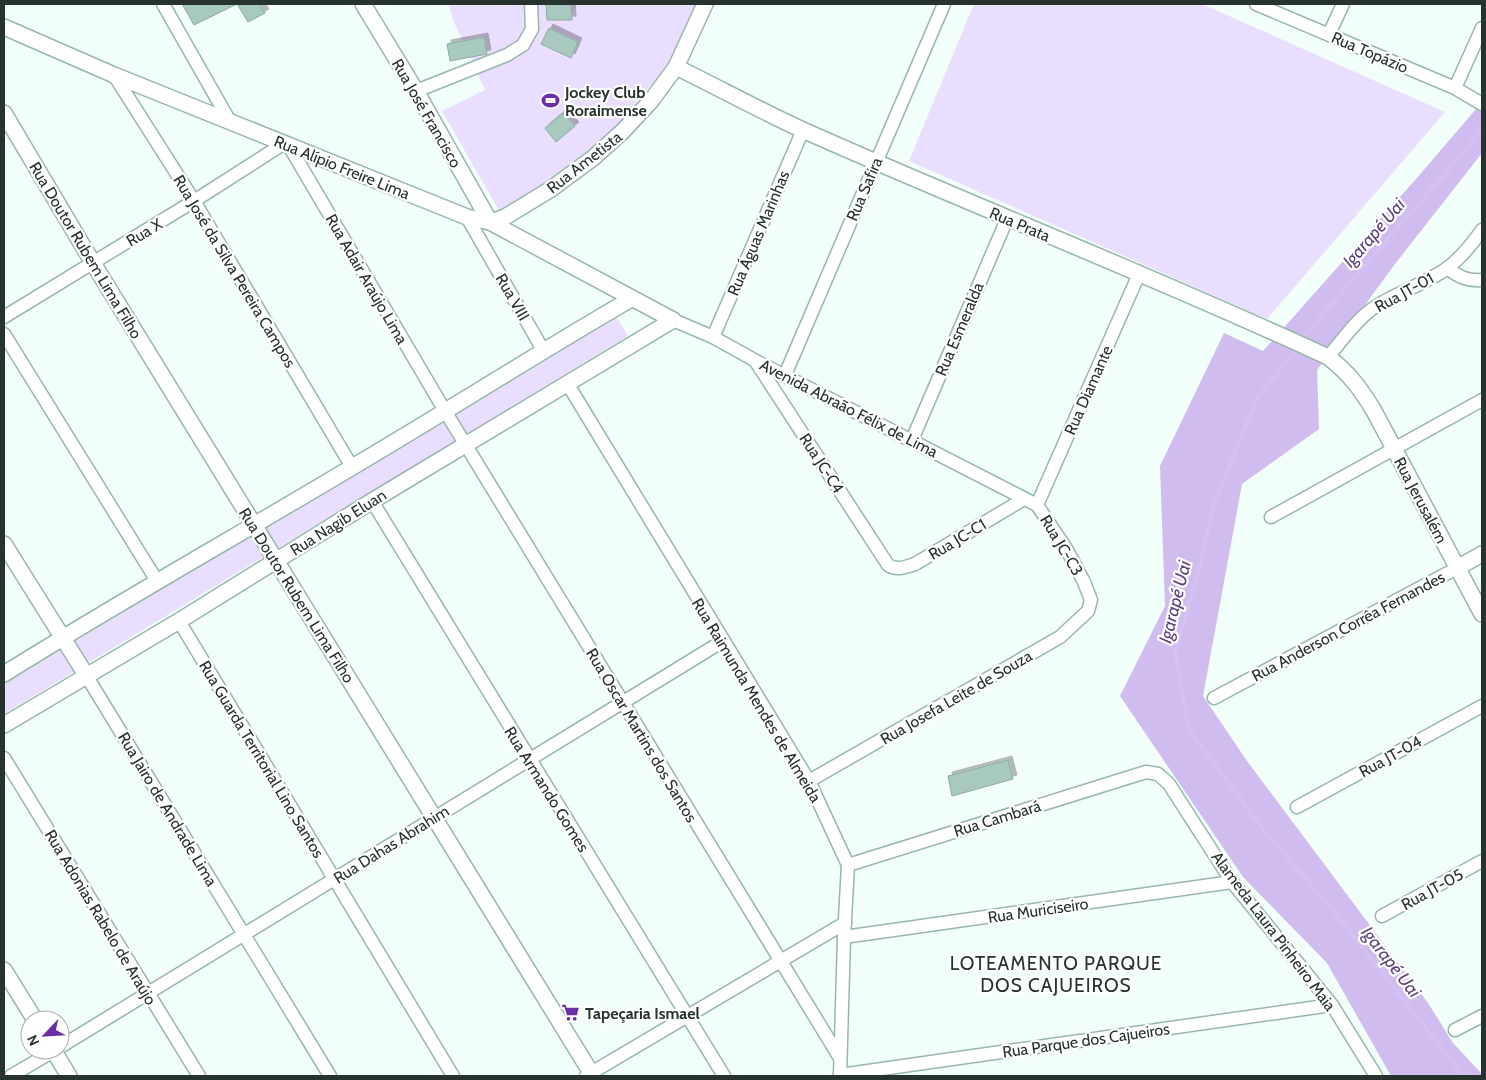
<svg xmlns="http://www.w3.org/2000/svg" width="1486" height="1080" font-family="Cabin,sans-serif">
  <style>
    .green { fill: #eadefe }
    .forest { fill: #d0bcef }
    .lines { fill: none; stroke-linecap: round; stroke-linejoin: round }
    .stream { stroke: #d4c0f3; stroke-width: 4 }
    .building { fill: #a8c9bf; stroke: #8baba1; filter: url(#shadow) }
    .minor-casing { stroke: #97b7ad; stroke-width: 15 }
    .tertiary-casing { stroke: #97b7ad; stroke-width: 18 }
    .minor { stroke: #fff; stroke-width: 12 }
    .tertiary { stroke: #fff; stroke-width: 15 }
    .labels { text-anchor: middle; stroke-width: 4.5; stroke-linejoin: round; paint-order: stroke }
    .street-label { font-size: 16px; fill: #26332f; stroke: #fff }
    .poi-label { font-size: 16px; font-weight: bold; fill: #26332f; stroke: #fff; text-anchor: start }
    .water-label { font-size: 18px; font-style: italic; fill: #5c4180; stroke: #fff }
    .quarter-label { font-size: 19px; letter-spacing: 1px; fill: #26332f; stroke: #fff }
  </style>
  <defs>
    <filter id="shadow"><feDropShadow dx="4" dy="-4" stdDeviation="0" flood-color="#0004"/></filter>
  </defs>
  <rect width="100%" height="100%" fill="#f1fef9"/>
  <!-- green -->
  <g class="green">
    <path d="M 449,4 L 696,4 L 669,64 L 607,137 L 533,193 L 499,211 L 442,111 L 485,90 L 453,20 Z"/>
    <path d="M 974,4 L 1202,4 L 1445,112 L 1267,319 L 909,161 Z"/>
    <path d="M 614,313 L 628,336 L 4,714 L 4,684 Z"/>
  </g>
  <!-- forest -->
  <path class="forest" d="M 1482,102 L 1482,153 L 1395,264 L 1317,370 L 1319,429 L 1242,484 L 1203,696 L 1247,761 L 1428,1003 L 1453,1043 L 1482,1074 L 1482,1076 L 1391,1076 L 1327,963 L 1243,877 L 1120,696 L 1165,606 L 1160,466 L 1224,333 L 1263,351 L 1416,179 Z"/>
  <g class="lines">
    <!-- stream -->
    <g class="stream">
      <path d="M 1302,340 C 1360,267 1425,201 1482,129"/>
      <path d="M 1297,348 L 1257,398 L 1213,507 L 1199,568 L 1175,653 L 1189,730 L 1263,829 L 1330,907 L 1464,1076"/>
    </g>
  </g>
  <!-- building -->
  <g class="building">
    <path d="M 182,4 L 259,4 L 265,13 L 248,22 L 237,4 L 194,25 Z"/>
    <path d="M 546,4 L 571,4 L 572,20 L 547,20 Z"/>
    <path d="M 549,28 L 578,42 L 571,58 L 541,44 Z"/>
    <path d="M 484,37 L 487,54 L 450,61 L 447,44 Z"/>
    <path d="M 563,113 L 575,126 L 556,142 L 545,128 Z"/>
    <path d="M 1008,760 L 1013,779 L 952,796 L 948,776 Z"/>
  </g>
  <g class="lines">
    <defs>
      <g id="minor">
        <path d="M 163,4 L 229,120"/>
        <path d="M 1256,4 L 1455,88 L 1482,104"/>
        <path d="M 1329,34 L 1343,4"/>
        <path d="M 114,75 L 194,201 L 352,467"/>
        <path d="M 1455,88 L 1482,28"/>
        <path d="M 416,91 L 507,55 L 523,45 L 532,29 L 531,4"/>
        <path d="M 289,146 L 445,411 L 840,1058"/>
        <path d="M 467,217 L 543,350"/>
        <path d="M 1447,268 C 1459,277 1467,281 1482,280"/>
        <path d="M 4,317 L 194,201 L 283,144"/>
        <path d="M 673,320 L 713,337 L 756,361 L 1037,505 L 1067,550 L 1084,582 L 1091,600 L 1088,611 L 1060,637 L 809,781"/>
        <path d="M 4,334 L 157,581"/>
        <path d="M 713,337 L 803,130"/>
        <path d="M 1328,357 C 1342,341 1354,322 1372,309 C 1395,293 1423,285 1446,269 C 1460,259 1472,244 1482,230"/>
        <path d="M 756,362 L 888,565 C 897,571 905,567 915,564 L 1024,499"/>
        <path d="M 785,375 L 944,4"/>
        <path d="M 567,383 L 809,781 L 848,865 L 844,937 L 840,1076"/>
        <path d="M 912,440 L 1007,219"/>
        <path d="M 372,501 L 724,1076"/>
        <path d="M 1037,505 L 1139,274"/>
        <path d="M 1271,517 L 1482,400"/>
        <path d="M 179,621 L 453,1076"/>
        <path d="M 86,675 L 330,1076"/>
        <path d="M 1214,698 L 1457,568"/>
        <path d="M 4,758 L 199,1076"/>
        <path d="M 1297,807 L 1482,706"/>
        <path d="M 848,865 L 1146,772 L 1158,774 L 1169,784 L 1232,882 L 1332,1005 L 1376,1076"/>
        <path d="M 1382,916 L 1482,861"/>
        <path d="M 844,937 L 1232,882"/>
        <path d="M 1455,1030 L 1482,1016"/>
        <path d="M 60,1047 L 723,641"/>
        <path d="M 840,1075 L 1332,1005"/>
        <path d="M 11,1076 L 55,1050"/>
        <path d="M 586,1076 L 845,923"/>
      </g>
      <g id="tertiary">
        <path d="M 363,4 L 416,91 L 490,222"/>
        <path d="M 4,27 L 114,75 L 467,217 L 490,222 L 673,320"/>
        <path d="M 676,67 C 719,88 761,111 805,131 C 978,208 1156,277 1328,357 C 1349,373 1360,388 1374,411 L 1482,614"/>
        <path d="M 4,113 L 93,263 L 593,1076"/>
        <path d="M 490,222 L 505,217 L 551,189 L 593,158 L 622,132 L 651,101 L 676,67 L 705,4"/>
        <path d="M 4,544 L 86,675"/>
        <path d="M 1457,568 L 1482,554"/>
        <path d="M 4,674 C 119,602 237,536 354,466 C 447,411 538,353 631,299"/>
        <path d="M 4,725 L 179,621 L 372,501 L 673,320"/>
        <path d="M 4,970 L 35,1020"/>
        <path d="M 53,1050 L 69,1076"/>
      </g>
    </defs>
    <!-- minor casing -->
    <use href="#minor" class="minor-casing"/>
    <!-- tertiary casing -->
    <use href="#tertiary" class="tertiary-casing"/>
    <!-- minor -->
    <use href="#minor" class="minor"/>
    <!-- tertiary -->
    <use href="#tertiary" class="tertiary"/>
  </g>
  <!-- icons -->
  <defs>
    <symbol id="stadium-bare" viewBox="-9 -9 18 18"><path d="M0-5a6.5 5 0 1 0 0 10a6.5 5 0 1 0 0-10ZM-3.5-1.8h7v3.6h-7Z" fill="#6b30a6" stroke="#fff" stroke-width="2.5" paint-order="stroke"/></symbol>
    <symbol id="supermarket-bare" viewBox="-9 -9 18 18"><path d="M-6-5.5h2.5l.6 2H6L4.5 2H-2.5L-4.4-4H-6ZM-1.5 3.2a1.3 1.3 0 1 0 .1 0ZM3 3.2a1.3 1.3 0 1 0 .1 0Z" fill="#6b30a6" stroke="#fff" stroke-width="2.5" paint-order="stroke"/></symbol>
  </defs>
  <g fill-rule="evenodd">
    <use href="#stadium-bare" x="538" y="88" width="25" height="25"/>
    <use href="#supermarket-bare" x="558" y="1000" width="25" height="25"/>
  </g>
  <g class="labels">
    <!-- street labels -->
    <g class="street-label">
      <text transform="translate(1370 52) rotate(23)" y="6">Rua Topázio</text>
      <text transform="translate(427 113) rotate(60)" y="6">Rua José Francisco</text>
      <text transform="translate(584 162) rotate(-38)" y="6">Rua Ametista</text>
      <text transform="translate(342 167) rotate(22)" y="6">Rua Alípio Freire Lima</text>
      <text transform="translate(864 189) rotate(-67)" y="6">Rua Safira</text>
      <text transform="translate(1020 224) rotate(23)" y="6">Rua Prata</text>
      <text transform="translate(144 232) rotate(-31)" y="6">Rua X</text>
      <text transform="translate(758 233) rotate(-67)" y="6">Rua Águas Marinhas</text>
      <text transform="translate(86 250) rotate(59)" y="6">Rua Doutor Rubem Lima Filho</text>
      <text transform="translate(235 271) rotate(59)" y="6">Rua José da Silva Pereira Campos</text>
      <text transform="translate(367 279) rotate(60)" y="6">Rua Adair Araújo Lima</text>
      <text transform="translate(1404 292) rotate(-29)" y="6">Rua JT-01</text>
      <text transform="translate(513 297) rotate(60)" y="6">Rua VIII</text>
      <text transform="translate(959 329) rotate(-67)" y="6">Rua Esmeralda</text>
      <text transform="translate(1088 390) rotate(-66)" y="6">Rua Diamante</text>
      <text transform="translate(849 408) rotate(27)" y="6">Avenida Abraão Félix de Lima</text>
      <text transform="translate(822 463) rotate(57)" y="6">Rua JC-C4</text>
      <text transform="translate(1421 500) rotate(62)" y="6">Rua Jerusalém</text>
      <text transform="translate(338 522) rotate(-32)" y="6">Rua Nagib Eluan</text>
      <text transform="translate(957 539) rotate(-31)" y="6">Rua JC-C1</text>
      <text transform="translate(1062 545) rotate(59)" y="6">Rua JC-C3</text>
      <text transform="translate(297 595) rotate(58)" y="6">Rua Doutor Rubem Lima Filho</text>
      <text transform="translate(1348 626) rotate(-28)" y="6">Rua Anderson Corrêa Fernandes</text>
      <text transform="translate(956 697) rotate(-30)" y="6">Rua Josefa Leite de Souza</text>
      <text transform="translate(757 700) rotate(59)" y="6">Rua Raimunda Mendes de Almeida</text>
      <text transform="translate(642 735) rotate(59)" y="6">Rua Oscar Martins dos Santos</text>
      <text transform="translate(1390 756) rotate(-29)" y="6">Rua JT-04</text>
      <text transform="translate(262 759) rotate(59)" y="6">Rua Guarda Territorial Lino Santos</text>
      <text transform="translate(547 789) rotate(58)" y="6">Rua Armando Gomes</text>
      <text transform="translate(168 809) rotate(59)" y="6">Rua Jairo de Andrade Lima</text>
      <text transform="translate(997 818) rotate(-17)" y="6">Rua Cambará</text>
      <text transform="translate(391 844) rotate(-32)" y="6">Rua Dahas Abrahim</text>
      <text transform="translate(1432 889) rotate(-29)" y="6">Rua JT-05</text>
      <text transform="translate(1038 910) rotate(-8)" y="6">Rua Muriciseiro</text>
      <text transform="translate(101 917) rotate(59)" y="6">Rua Adonias Rabelo de Araújo</text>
      <text transform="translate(1274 931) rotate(53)" y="6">Alameda Laura Pinheiro Maia</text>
      <text transform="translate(1086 1040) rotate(-8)" y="6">Rua Parque dos Cajueiros</text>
    </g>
    <!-- poi labels -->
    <g class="poi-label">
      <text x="565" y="98">Jockey Club<tspan x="565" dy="18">Roraimense</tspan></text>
      <text x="585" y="1019">Tapeçaria Ismael</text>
    </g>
    <!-- water labels -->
    <g class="water-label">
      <text transform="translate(1374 233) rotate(-49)" y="6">Igarapé Uai</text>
      <text transform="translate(1175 602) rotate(-76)" y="6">Igarapé Uai</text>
      <text transform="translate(1391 962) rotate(52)" y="6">Igarapé Uai</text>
    </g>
    <!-- quarter labels -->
    <g class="quarter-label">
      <text x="1056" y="970">LOTEAMENTO PARQUE<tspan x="1056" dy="22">DOS CAJUEIROS</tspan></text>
    </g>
  </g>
  <!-- border -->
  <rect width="1486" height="1080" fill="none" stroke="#26332f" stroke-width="10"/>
  <!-- north arrow -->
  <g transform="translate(45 1035) rotate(245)"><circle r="24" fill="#ffffff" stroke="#a8adac"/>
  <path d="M0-4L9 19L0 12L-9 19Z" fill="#6b30a6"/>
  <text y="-8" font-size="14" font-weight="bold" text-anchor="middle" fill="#26332f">N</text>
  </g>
</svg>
